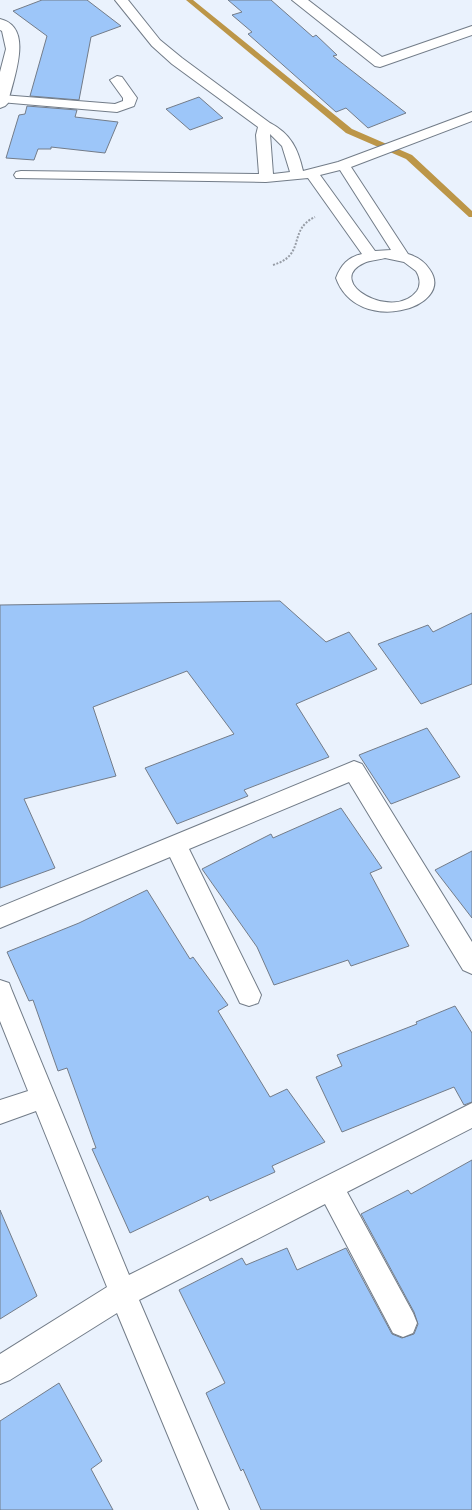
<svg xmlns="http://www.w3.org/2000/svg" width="472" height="1510" font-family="'Titillium Web',sans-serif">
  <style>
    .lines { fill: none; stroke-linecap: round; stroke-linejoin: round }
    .stream { fill: #bc9648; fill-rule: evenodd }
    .building { fill: #9dc6f9; stroke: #737c89 }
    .lane-casing { stroke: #727c88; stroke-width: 2 }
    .street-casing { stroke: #727c88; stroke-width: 2 }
    .path { stroke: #979da6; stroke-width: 2; stroke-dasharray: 2 1.5; stroke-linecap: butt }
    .lane { fill: #fff; fill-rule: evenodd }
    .street { fill: #fff; fill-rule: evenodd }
  </style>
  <rect width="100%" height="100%" fill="#eaf2fd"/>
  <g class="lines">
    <!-- stream -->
    <path class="stream" d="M 186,0 L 193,0 L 352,129 L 412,155 L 472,211 L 472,217 L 469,217 L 406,159 L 346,133 Z"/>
  </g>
  <!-- building -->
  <g class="building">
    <path d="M 42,0 L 87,0 L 121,26 L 91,37 L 79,100 L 30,96 L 47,36 L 13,11 Z"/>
    <path d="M 228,0 L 271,0 L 313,37 L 316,35 L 337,55 L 333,56 L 406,113 L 368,128 L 346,108 L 336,112 L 248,34 L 252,32 L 232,15 L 242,12 Z"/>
    <path d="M 199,97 L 223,118 L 190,130 L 166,109 Z"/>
    <path d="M 27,106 L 77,110 L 75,117 L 118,122 L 105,153 L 51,147 L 51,149 L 38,149 L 34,160 L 6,158 L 19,115 L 25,114 Z"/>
    <path d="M 280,601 L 326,642 L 349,632 L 377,669 L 296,704 L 329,757 L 244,790 L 248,796 L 177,824 L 145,768 L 234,734 L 187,671 L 93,707 L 116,776 L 24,799 L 55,868 L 0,888 L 0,605 Z"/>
    <path d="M 472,613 L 472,684 L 421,704 L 378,644 L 428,625 L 433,632 Z"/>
    <path d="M 427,728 L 460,777 L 391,804 L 359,755 Z"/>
    <path d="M 341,808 L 382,868 L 370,873 L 409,946 L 351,966 L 348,960 L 274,985 L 257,947 L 202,869 L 271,834 L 273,838 Z"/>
    <path d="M 472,851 L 472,918 L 435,870 Z"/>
    <path d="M 147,890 L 190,959 L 193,957 L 228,1005 L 218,1011 L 270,1097 L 287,1089 L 325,1142 L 272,1166 L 275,1172 L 210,1201 L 208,1196 L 130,1233 L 92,1149 L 96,1148 L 67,1068 L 58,1071 L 33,1000 L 29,1001 L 7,952 L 79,923 Z"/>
    <path d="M 455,1006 L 472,1033 L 472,1102 L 464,1105 L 454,1087 L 342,1132 L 316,1077 L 342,1066 L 337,1055 L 417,1024 L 416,1022 Z"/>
    <path d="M 472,1160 L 472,1510 L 261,1510 L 243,1469 L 241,1471 L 206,1393 L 225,1383 L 179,1290 L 242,1258 L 246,1265 L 287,1248 L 297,1270 L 346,1248 L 392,1334 L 402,1338 L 414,1334 L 418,1324 L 414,1312 L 361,1214 L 408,1190 L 411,1194 Z"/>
    <path d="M 0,1210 L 37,1296 L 0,1319 Z"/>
    <path d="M 59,1383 L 102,1461 L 91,1469 L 113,1510 L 0,1510 L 0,1421 Z"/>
  </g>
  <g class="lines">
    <defs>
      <g id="lane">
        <path d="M 115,0 L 128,0 L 160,40 L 182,58 L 270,123 C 291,134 298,149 303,171 L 338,162 L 472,112 L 472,121 L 351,167 L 408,254 C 418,257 425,262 430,270 C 456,308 357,337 336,278 C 341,265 348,257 362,254 L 308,178 L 266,182 L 16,178 L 14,175 L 16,172 L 21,171 L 259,174 L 256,135 L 258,127 L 172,64 L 152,46 ZM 270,134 L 282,146 L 290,172 L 273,174 ZM 340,170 L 391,250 L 375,251 L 320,175 ZM 385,258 L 404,262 L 416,271 C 420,277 421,285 417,291 C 393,322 323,282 364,263 C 370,260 378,260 385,258 Z"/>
        <path d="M 117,76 L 122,77 L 137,98 L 134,106 L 117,112 L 0,102 L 0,96 L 2,95 L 115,104 L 123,101 L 123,98 L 110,80 Z"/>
      </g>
      <g id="street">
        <path d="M 292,0 L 308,0 L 382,57 L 472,26 L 472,35 L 380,67 L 375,66 Z"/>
        <path d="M 0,19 C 35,27 13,79 8,103 L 5,106 L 0,108 L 0,72 L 6,49 L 2,31 L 0,30 Z"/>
        <path d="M 354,761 L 362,764 L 472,942 L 472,974 L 463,970 L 349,782 L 189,849 L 261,995 L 258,1003 L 249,1006 L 240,1003 L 170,857 L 0,928 L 0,907 Z"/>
        <path d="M 0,980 L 9,983 L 12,991 L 129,1275 L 472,1103 L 472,1128 L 347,1192 L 413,1313 L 417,1323 L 413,1333 L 403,1337 L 393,1333 L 325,1204 L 139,1300 L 229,1510 L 199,1510 L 117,1313 L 10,1380 L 0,1384 L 0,1354 L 107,1287 L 36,1111 L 0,1124 L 0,1100 L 28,1091 L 0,1021 Z"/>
      </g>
    </defs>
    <!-- lane casing -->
    <use href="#lane" class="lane-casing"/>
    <!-- street casing -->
    <use href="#street" class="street-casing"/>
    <!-- path -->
    <path class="path" d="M 273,265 C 307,255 287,230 315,217"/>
    <!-- lane -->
    <use href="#lane" class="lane"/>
    <!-- street -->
    <use href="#street" class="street"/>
  </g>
</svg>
